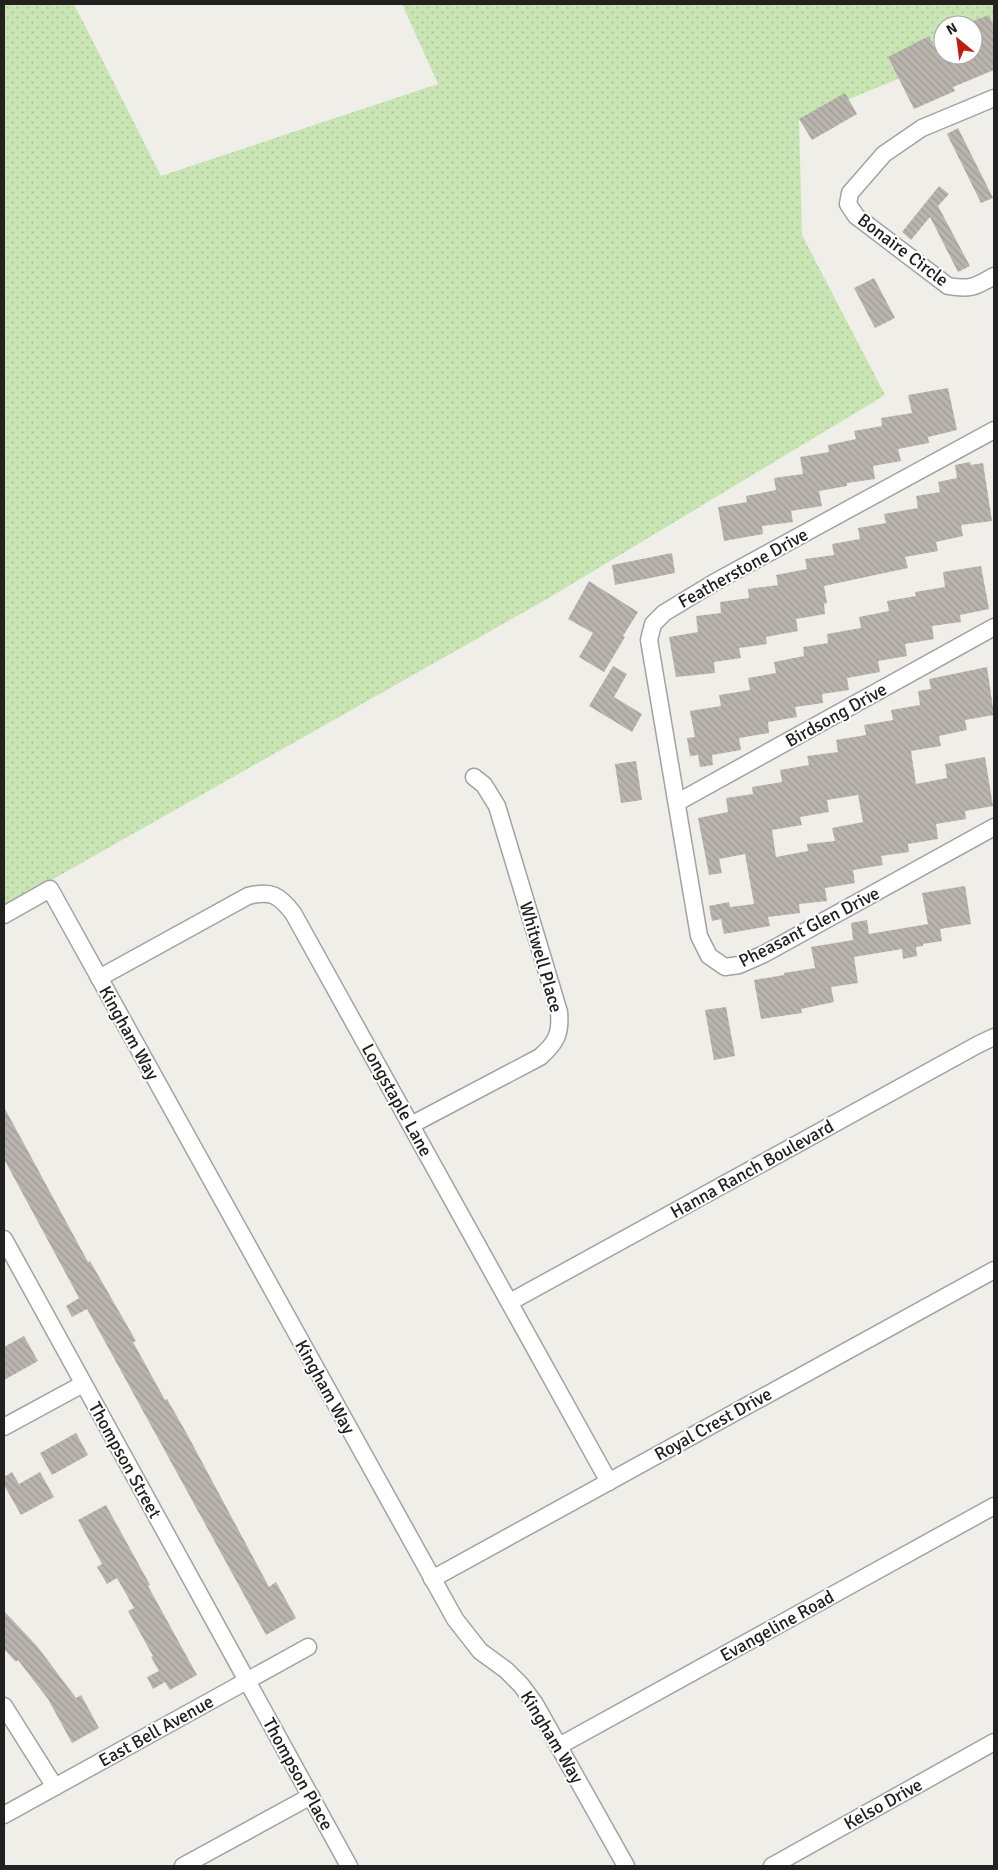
<svg xmlns="http://www.w3.org/2000/svg" width="998" height="1870" font-family="Signika,sans-serif">
  <style>
    .grass { fill: url(#grass-dots) }
    .building { fill: url(#building-back-hatch); fill-rule: evenodd }
    .lines { fill: none; stroke-linecap: round; stroke-linejoin: round }
    .minor-casing { stroke: #a2a2a2; stroke-width: 19 }
    .minor { stroke: #fff; stroke-width: 16 }
    .labels { text-anchor: middle; stroke-width: 4; stroke-linejoin: round; paint-order: stroke }
    .street-label { font-size: 18px; fill: #212121; stroke: #fff }
  </style>
  <defs>
    <pattern id="grass-dots" width="8" height="8" patternUnits="userSpaceOnUse" patternTransform="scale(1.25)"><rect width="8" height="8" fill="#c9e5b3"/><path d="M2 2h.1M6 6h.1" fill="none" stroke="#acc49a" stroke-width="1.8" stroke-linecap="round"/></pattern>
    <pattern id="building-back-hatch" width="6" height="6" patternUnits="userSpaceOnUse" patternTransform="scale(1.25)"><rect width="6" height="6" fill="#bab4ae"/><path d="M-1 5l2 2M0 0l6 6M5-1l2 2" fill="none" stroke="#a09a95"/></pattern>
  </defs>
  <rect width="100%" height="100%" fill="#f0eee8"/>
  <!-- grass -->
  <path class="grass" d="M 4,4 L 74,4 L 161,176 L 438,84 L 402,4 L 994,4 L 994,39 L 973,48 L 973,25 L 943,25 L 943,55 L 956,55 L 799,120 L 802,235 L 885,395 L 547,599 L 4,907 Z"/>
  <!-- building -->
  <g class="building">
    <path d="M 989,15 L 994,28 L 994,70 L 953,87 L 955,91 L 914,109 L 888,57 L 929,36 L 938,55 L 973,55 L 973,21 Z"/>
    <path d="M 845,93 L 857,114 L 812,140 L 799,119 Z"/>
    <path d="M 958,128 L 993,198 L 981,203 L 947,134 Z"/>
    <path d="M 939,186 L 949,194 L 938,206 L 970,266 L 958,272 L 930,217 L 911,240 L 902,232 Z"/>
    <path d="M 874,278 L 895,318 L 875,328 L 854,288 Z"/>
    <path d="M 948,388 L 957,430 L 928,437 L 929,443 L 898,449 L 901,461 L 873,466 L 875,479 L 847,483 L 847,486 L 819,491 L 822,506 L 791,511 L 793,522 L 762,526 L 763,534 L 724,541 L 718,507 L 747,502 L 746,496 L 776,490 L 774,478 L 803,474 L 800,457 L 829,452 L 828,445 L 856,439 L 854,431 L 882,426 L 881,418 L 912,413 L 908,395 Z"/>
    <path d="M 970,462 L 971,465 L 983,463 L 992,521 L 961,525 L 963,536 L 936,542 L 938,551 L 905,557 L 908,568 L 824,586 L 827,603 L 824,604 L 825,614 L 796,619 L 798,631 L 766,637 L 767,644 L 739,648 L 741,658 L 714,662 L 715,673 L 676,677 L 669,637 L 698,632 L 696,616 L 721,613 L 720,602 L 749,598 L 748,589 L 778,585 L 776,575 L 807,569 L 805,559 L 834,555 L 832,544 L 860,539 L 858,528 L 886,523 L 884,514 L 918,508 L 916,496 L 940,492 L 938,482 L 957,478 L 955,465 Z"/>
    <path d="M 672,553 L 675,573 L 615,585 L 612,565 Z"/>
    <path d="M 981,566 L 989,609 L 960,615 L 961,622 L 932,626 L 934,639 L 905,644 L 907,656 L 878,661 L 880,672 L 847,678 L 849,690 L 822,694 L 823,703 L 795,707 L 797,717 L 768,722 L 769,733 L 739,738 L 741,750 L 712,755 L 713,765 L 700,767 L 698,755 L 690,756 L 687,738 L 695,737 L 690,711 L 721,706 L 719,695 L 750,690 L 748,678 L 776,673 L 774,662 L 804,656 L 803,647 L 828,643 L 827,634 L 861,628 L 859,617 L 889,611 L 887,601 L 916,596 L 915,592 L 945,587 L 943,572 Z"/>
    <path d="M 589,581 L 638,612 L 623,636 L 625,637 L 604,672 L 579,657 L 593,633 L 568,619 Z"/>
    <path d="M 613,666 L 627,674 L 614,697 L 642,714 L 632,732 L 589,706 Z"/>
    <path d="M 987,667 L 994,715 L 965,720 L 967,730 L 939,736 L 941,746 L 911,751 L 916,784 L 947,778 L 945,764 L 985,757 L 993,806 L 965,811 L 966,819 L 936,824 L 938,839 L 908,844 L 909,852 L 881,856 L 883,865 L 853,870 L 855,883 L 825,888 L 827,901 L 799,904 L 800,913 L 768,917 L 770,926 L 724,934 L 721,919 L 712,921 L 709,906 L 729,902 L 730,907 L 754,904 L 745,854 L 719,859 L 722,873 L 709,875 L 698,818 L 728,812 L 726,798 L 753,794 L 752,787 L 782,782 L 780,770 L 809,765 L 807,756 L 838,752 L 836,740 L 866,735 L 864,725 L 893,720 L 891,710 L 920,705 L 918,691 L 931,689 L 929,679 ZM 858,795 L 863,822 L 832,828 L 835,841 L 807,844 L 808,851 L 776,857 L 772,830 L 802,825 L 800,817 L 829,812 L 827,800 Z"/>
    <path d="M 636,761 L 642,800 L 621,803 L 615,764 Z"/>
    <path d="M 965,886 L 971,924 L 940,929 L 942,941 L 923,944 L 923,946 L 916,947 L 917,956 L 903,959 L 902,949 L 854,957 L 858,983 L 831,987 L 834,1002 L 801,1009 L 802,1013 L 761,1019 L 754,980 L 784,975 L 784,973 L 815,968 L 811,947 L 853,940 L 851,923 L 867,920 L 869,934 L 928,924 L 922,893 Z"/>
    <path d="M 726,1007 L 735,1056 L 714,1060 L 705,1010 Z"/>
    <path d="M 4,1107 L 88,1262 L 90,1261 L 136,1341 L 133,1342 L 165,1400 L 167,1399 L 187,1434 L 269,1587 L 276,1582 L 296,1618 L 266,1635 L 87,1309 L 72,1317 L 66,1306 L 79,1298 L 4,1159 Z"/>
    <path d="M 24,1336 L 38,1361 L 4,1380 L 4,1347 Z"/>
    <path d="M 76,1433 L 88,1455 L 52,1475 L 40,1453 Z"/>
    <path d="M 12,1472 L 19,1484 L 40,1472 L 54,1497 L 21,1515 L 4,1485 L 4,1477 Z"/>
    <path d="M 106,1505 L 150,1585 L 148,1586 L 197,1675 L 170,1690 L 165,1682 L 153,1689 L 147,1677 L 159,1671 L 151,1657 L 153,1656 L 128,1611 L 134,1608 L 117,1578 L 107,1584 L 97,1567 L 102,1564 L 78,1520 Z"/>
    <path d="M 4,1611 L 37,1646 L 76,1698 L 81,1695 L 99,1728 L 72,1743 L 48,1699 L 18,1660 L 16,1662 L 4,1649 Z"/>
  </g>
  <g class="lines">
    <defs>
      <g id="minor">
        <path d="M 994,98 L 922,128 L 884,154 L 850,193 L 848,204 L 856,216 L 948,286 C 970,290 975,287 994,276"/>
        <path d="M 994,430 L 715,582 L 664,613 L 653,624 L 649,640 L 699,936 L 709,956 L 725,967 L 739,965 L 764,954 L 994,827"/>
        <path d="M 678,802 L 994,627"/>
        <path d="M 4,915 L 50,889 L 455,1619 L 480,1651 L 506,1670 L 521,1685 L 535,1704 L 626,1866"/>
        <path d="M 99,978 L 248,896 C 271,890 279,895 293,913 L 609,1482"/>
        <path d="M 411,1125 L 540,1057 C 556,1043 561,1034 559,1012 L 497,806 L 484,785 L 474,777"/>
        <path d="M 4,1239 L 349,1866"/>
        <path d="M 510,1302 L 979,1044 L 994,1037"/>
        <path d="M 4,1427 L 83,1384"/>
        <path d="M 432,1579 L 994,1270"/>
        <path d="M 4,1706 L 55,1787"/>
        <path d="M 559,1746 L 994,1506"/>
        <path d="M 4,1815 L 308,1647"/>
        <path d="M 183,1866 L 311,1796"/>
        <path d="M 772,1866 L 994,1742"/>
      </g>
    </defs>
    <!-- minor casing -->
    <use href="#minor" class="minor-casing"/>
    <!-- minor -->
    <use href="#minor" class="minor"/>
  </g>
  <g class="labels">
    <!-- street labels -->
    <g class="street-label">
      <text transform="translate(903 250) rotate(37)" y="6">Bonaire Circle</text>
      <text transform="translate(743 568) rotate(-29)" y="6">Featherstone Drive</text>
      <text transform="translate(836 715) rotate(-29)" y="6">Birdsong Drive</text>
      <text transform="translate(809 927) rotate(-27)" y="6">Pheasant Glen Drive</text>
      <text transform="translate(541 957) rotate(74)" y="6">Whitwell Place</text>
      <text transform="translate(129 1033) rotate(61)" y="6">Kingham Way</text>
      <text transform="translate(397 1100) rotate(61)" y="6">Longstaple Lane</text>
      <text transform="translate(752 1169) rotate(-29)" y="6">Hanna Ranch Boulevard</text>
      <text transform="translate(325 1387) rotate(61)" y="6">Kingham Way</text>
      <text transform="translate(713 1424) rotate(-29)" y="6">Royal Crest Drive</text>
      <text transform="translate(125 1460) rotate(61)" y="6">Thompson Street</text>
      <text transform="translate(777 1626) rotate(-29)" y="6">Evangeline Road</text>
      <text transform="translate(156 1731) rotate(-29)" y="6">East Bell Avenue</text>
      <text transform="translate(552 1737) rotate(59)" y="6">Kingham Way</text>
      <text transform="translate(298 1774) rotate(61)" y="6">Thompson Place</text>
      <text transform="translate(883 1804) rotate(-29)" y="6">Kelso Drive</text>
    </g>
  </g>
  <!-- border -->
  <rect width="998" height="1870" fill="none" stroke="#212121" stroke-width="10"/>
  <!-- north arrow -->
  <g transform="translate(958 40) rotate(331)"><circle r="24" fill="#ffffff" stroke="#a6a6a6"/>
  <path d="M0-4L9 19L0 12L-9 19Z" fill="#c01c11"/>
  <text y="-8" font-size="14" font-weight="bold" text-anchor="middle" fill="#212121">N</text>
  </g>
</svg>
